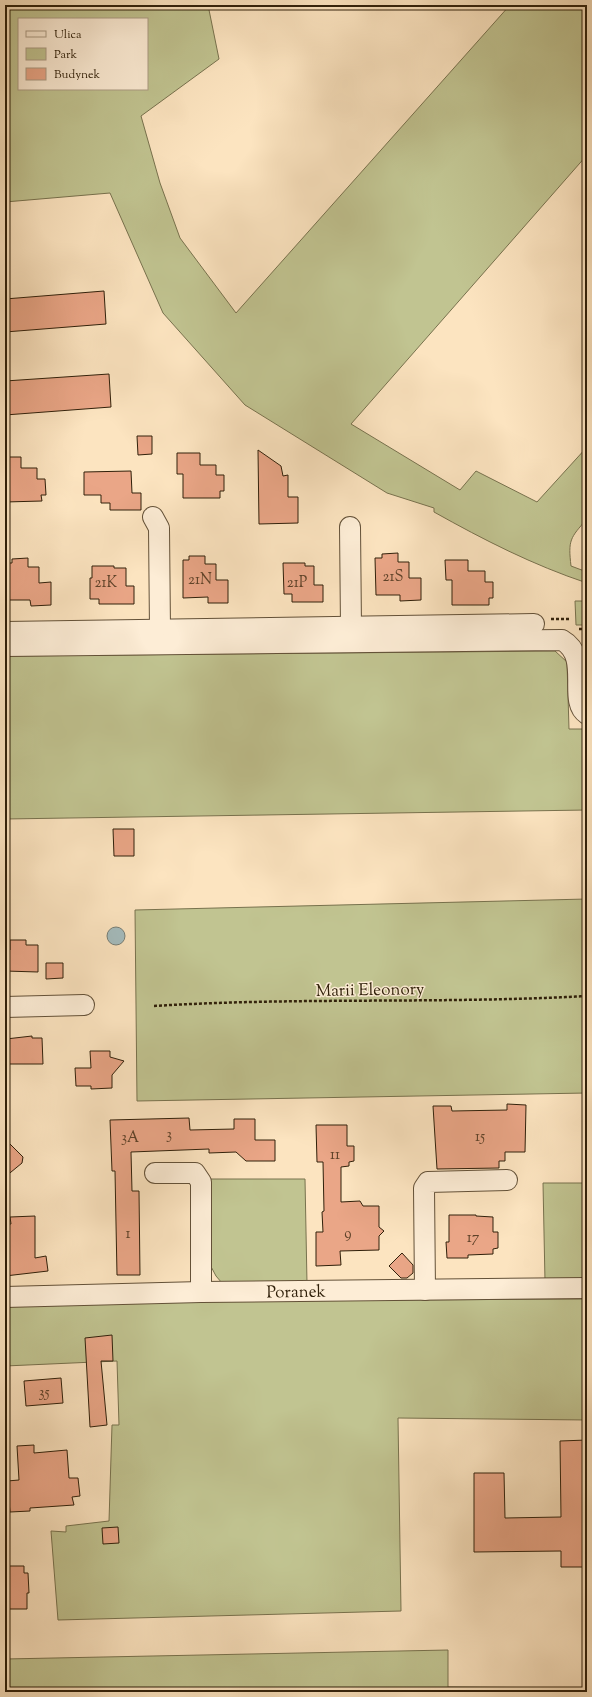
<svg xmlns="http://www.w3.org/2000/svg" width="592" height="1697" font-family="'Sorts Mill Goudy',serif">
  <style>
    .green { fill: #c1c491; stroke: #78724e; fill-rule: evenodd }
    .water { fill: #a4bcbe; stroke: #767e76 }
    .building { fill: #eaa687; stroke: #30200a }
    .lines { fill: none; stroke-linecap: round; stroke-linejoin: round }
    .minor-casing { stroke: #635138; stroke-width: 22 }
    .path { stroke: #30200a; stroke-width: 2.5; stroke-dasharray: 3 2; stroke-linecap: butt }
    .minor { stroke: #fdedd6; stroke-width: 20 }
    .labels { text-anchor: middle; stroke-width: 3; stroke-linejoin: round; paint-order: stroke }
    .number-label { font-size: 15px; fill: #5e4229 }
    .street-label { font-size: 17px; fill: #30200a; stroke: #fdedd6 }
  </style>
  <rect width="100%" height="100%" fill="#fce4c0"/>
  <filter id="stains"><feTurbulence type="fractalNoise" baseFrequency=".005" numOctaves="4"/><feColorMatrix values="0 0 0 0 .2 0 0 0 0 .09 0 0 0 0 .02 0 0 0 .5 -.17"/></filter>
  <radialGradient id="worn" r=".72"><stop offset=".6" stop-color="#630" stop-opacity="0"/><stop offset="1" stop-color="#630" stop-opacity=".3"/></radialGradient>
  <!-- green -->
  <g class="green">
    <path d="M 5,5 L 208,5 L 219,59 L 141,116 L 160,183 L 180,238 L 236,313 L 510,5 L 587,5 L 587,155 L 351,424 L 460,490 L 476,471 L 537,502 L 587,447 L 587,519 C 570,538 568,540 571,566 L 587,572 L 587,583 C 533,565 484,540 434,512 L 434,508 L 387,493 L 245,405 L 163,313 L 110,193 L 5,202 ZM 19,19 L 147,19 L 147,89 L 19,89 Z"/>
    <path d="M 575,601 L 587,601 L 587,625 L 576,625 Z"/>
    <path d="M 555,651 L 567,662 L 569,729 L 587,729 L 587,810 L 5,819 L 5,656 Z"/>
    <path d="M 587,899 L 587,1093 L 137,1101 L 135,910 Z"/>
    <path d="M 208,1179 L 305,1179 L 307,1283 L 222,1283 L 216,1276 L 207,1259 Z"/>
    <path d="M 543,1183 L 587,1183 L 587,1280 L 545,1281 Z"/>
    <path d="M 587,1299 L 587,1420 L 398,1418 L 401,1611 L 58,1620 L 51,1531 L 66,1532 L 66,1526 L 109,1521 L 112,1425 L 119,1425 L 117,1361 L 5,1366 L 5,1302 Z"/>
    <path d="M 448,1650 L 448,1687 L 587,1688 L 587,1692 L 5,1692 L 5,1659 Z"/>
  </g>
  <!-- water -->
  <circle class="water" cx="116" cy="936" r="9"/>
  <!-- building -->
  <g class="building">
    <path d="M 104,291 L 106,324 L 5,332 L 5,299 Z"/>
    <path d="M 109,374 L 111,407 L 5,415 L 5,381 Z"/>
    <path d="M 137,436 L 152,436 L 152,454 L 138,455 Z"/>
    <path d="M 258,450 L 281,466 L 283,476 L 288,475 L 288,497 L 298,497 L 298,523 L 259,524 Z"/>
    <path d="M 177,453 L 200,453 L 200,465 L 216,465 L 216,475 L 224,475 L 224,491 L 220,491 L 220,498 L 183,498 L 183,474 L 177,474 Z"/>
    <path d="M 5,457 L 21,457 L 21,468 L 37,468 L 37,479 L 45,479 L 46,495 L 41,495 L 42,501 L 5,502 Z"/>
    <path d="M 131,471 L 132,493 L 141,493 L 141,510 L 110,510 L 110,503 L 101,503 L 101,495 L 84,495 L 84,472 Z"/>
    <path d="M 398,553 L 398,562 L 409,562 L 409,578 L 421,578 L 421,600 L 400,601 L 400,595 L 376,595 L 375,558 L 382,558 L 382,554 Z"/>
    <path d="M 189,556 L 205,556 L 205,564 L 216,564 L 216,580 L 228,580 L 228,603 L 208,603 L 208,597 L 183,598 L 183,560 L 189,560 Z"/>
    <path d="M 28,558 L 28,567 L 39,567 L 39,583 L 51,582 L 51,605 L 31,606 L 30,600 L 6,600 L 5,563 L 12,563 L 12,559 Z"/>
    <path d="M 445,560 L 468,560 L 468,571 L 485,571 L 485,582 L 493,582 L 493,598 L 489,598 L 489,605 L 452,605 L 452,580 L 446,580 Z"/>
    <path d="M 283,563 L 305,563 L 305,566 L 314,566 L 314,585 L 323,585 L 323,602 L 292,602 L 292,594 L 284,594 Z"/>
    <path d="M 92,566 L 114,566 L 114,568 L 126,568 L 126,586 L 134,586 L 134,604 L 99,604 L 99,599 L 90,599 L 90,578 L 92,578 Z"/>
    <path d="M 113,829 L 134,829 L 134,856 L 114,856 Z"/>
    <path d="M 10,940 L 26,940 L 26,945 L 38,945 L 38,972 L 5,971 L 5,950 L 10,950 Z"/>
    <path d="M 46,963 L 63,963 L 63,978 L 46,979 Z"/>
    <path d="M 32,1036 L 32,1038 L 42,1038 L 43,1064 L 5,1064 L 6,1039 Z"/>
    <path d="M 90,1051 L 110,1051 L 110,1057 L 124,1061 L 112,1075 L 112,1088 L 91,1089 L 91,1086 L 76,1086 L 75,1068 L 91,1068 Z"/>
    <path d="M 507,1104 L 526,1105 L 525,1152 L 505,1152 L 505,1161 L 499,1161 L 499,1168 L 437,1169 L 433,1106 L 451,1106 L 452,1111 L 507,1110 Z"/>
    <path d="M 189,1118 L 190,1130 L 234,1129 L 234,1119 L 255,1119 L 255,1140 L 275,1140 L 275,1161 L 246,1161 L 236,1152 L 209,1153 L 209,1149 L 131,1152 L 132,1191 L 139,1191 L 140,1275 L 117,1275 L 115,1171 L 112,1171 L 110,1120 Z"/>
    <path d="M 316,1125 L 347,1125 L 347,1146 L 354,1146 L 354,1161 L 349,1162 L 349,1166 L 341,1167 L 341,1202 L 360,1201 L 363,1206 L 379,1206 L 379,1227 L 384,1231 L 379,1236 L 379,1250 L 340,1251 L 341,1265 L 316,1266 L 316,1232 L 323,1232 L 322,1212 L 324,1211 L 323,1162 L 317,1162 Z"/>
    <path d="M 5,1139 L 23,1157 L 22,1163 L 5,1177 Z"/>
    <path d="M 449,1215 L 476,1215 L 476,1216 L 493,1217 L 493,1232 L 498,1232 L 498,1248 L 493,1249 L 493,1254 L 468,1255 L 468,1258 L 447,1258 L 446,1242 L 449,1242 Z"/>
    <path d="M 35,1216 L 35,1258 L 46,1256 L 48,1271 L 5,1276 L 5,1224 L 11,1224 L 10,1217 Z"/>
    <path d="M 402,1253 L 413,1265 L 413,1273 L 407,1278 L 401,1278 L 389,1266 Z"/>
    <path d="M 112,1335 L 113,1361 L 101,1361 L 107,1425 L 90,1427 L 85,1338 Z"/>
    <path d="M 61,1378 L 63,1403 L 26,1406 L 24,1381 Z"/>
    <path d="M 587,1440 L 587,1567 L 561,1567 L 561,1551 L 474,1552 L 474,1473 L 504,1473 L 505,1518 L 561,1517 L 560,1441 Z"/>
    <path d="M 34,1445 L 34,1453 L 67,1450 L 69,1478 L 78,1478 L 80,1496 L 72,1497 L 74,1505 L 30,1508 L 30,1511 L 10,1512 L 7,1481 L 19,1480 L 17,1446 Z"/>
    <path d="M 118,1527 L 119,1543 L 103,1544 L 102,1528 Z"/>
    <path d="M 5,1566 L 24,1566 L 24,1573 L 28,1573 L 29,1593 L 27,1593 L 27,1609 L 6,1609 Z"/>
  </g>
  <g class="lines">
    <defs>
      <g id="minor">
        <path d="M 153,517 L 159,528 L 160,630"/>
        <path d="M 350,527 L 351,628"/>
        <path d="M 5,632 L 534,624"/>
        <path d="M 5,646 L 562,640 C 592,657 567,701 587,714"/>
        <path d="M 5,1007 L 84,1005"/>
        <path d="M 155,1173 L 195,1173 L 201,1182 L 201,1292"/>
        <path d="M 425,1290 L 424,1188 L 428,1182 L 507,1180"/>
        <path d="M 5,1297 L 201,1292 L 587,1288"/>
      </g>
    </defs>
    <!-- minor casing -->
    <use href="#minor" class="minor-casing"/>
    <!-- path -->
    <g class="path">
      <path d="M 551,619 L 570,619"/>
      <path d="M 579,629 L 587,629"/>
      <path d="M 154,1006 C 298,997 443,1004 587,996"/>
    </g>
    <!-- minor -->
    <use href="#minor" class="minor"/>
  </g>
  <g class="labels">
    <!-- number labels -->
    <g class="number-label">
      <text x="393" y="581">21S</text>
      <text x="200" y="584">21N</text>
      <text x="106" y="587">21K</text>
      <text x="297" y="587">21P</text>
      <text x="169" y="1139">3</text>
      <text x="480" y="1141">15</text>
      <text x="130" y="1142">3A</text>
      <text x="335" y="1159">11</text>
      <text x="128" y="1238">1</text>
      <text x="348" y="1238">9</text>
      <text x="473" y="1242">17</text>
      <text x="44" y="1397">35</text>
    </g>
    <!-- street labels -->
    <g class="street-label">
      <text transform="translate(370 989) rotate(-1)" y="6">Marii Eleonory</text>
      <text transform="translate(296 1291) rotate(-1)" y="6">Poranek</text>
    </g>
  </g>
  <!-- margin -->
  <rect width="592" height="1697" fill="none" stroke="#fce4c0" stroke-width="20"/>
  <rect x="6" y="6" width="580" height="1685" fill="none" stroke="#30200a" stroke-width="2"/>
  <rect x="10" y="10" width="572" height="1677" fill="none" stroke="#30200a"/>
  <!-- legend -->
  <rect x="18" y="18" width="130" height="72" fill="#fdedd6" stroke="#ab9b84"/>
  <rect x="26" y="31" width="20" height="6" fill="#fdedd6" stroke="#ab9b84"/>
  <text x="54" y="38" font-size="12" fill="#30200a">Ulica</text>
  <rect x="26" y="48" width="20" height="12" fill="#c1c491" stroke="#ab9b84"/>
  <text x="54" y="58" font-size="12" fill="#30200a">Park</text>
  <rect x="26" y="68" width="20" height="12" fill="#eaa687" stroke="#ab9b84"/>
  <text x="54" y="78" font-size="12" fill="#30200a">Budynek</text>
  <rect width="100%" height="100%" filter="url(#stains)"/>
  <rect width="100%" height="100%" fill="url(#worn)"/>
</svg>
